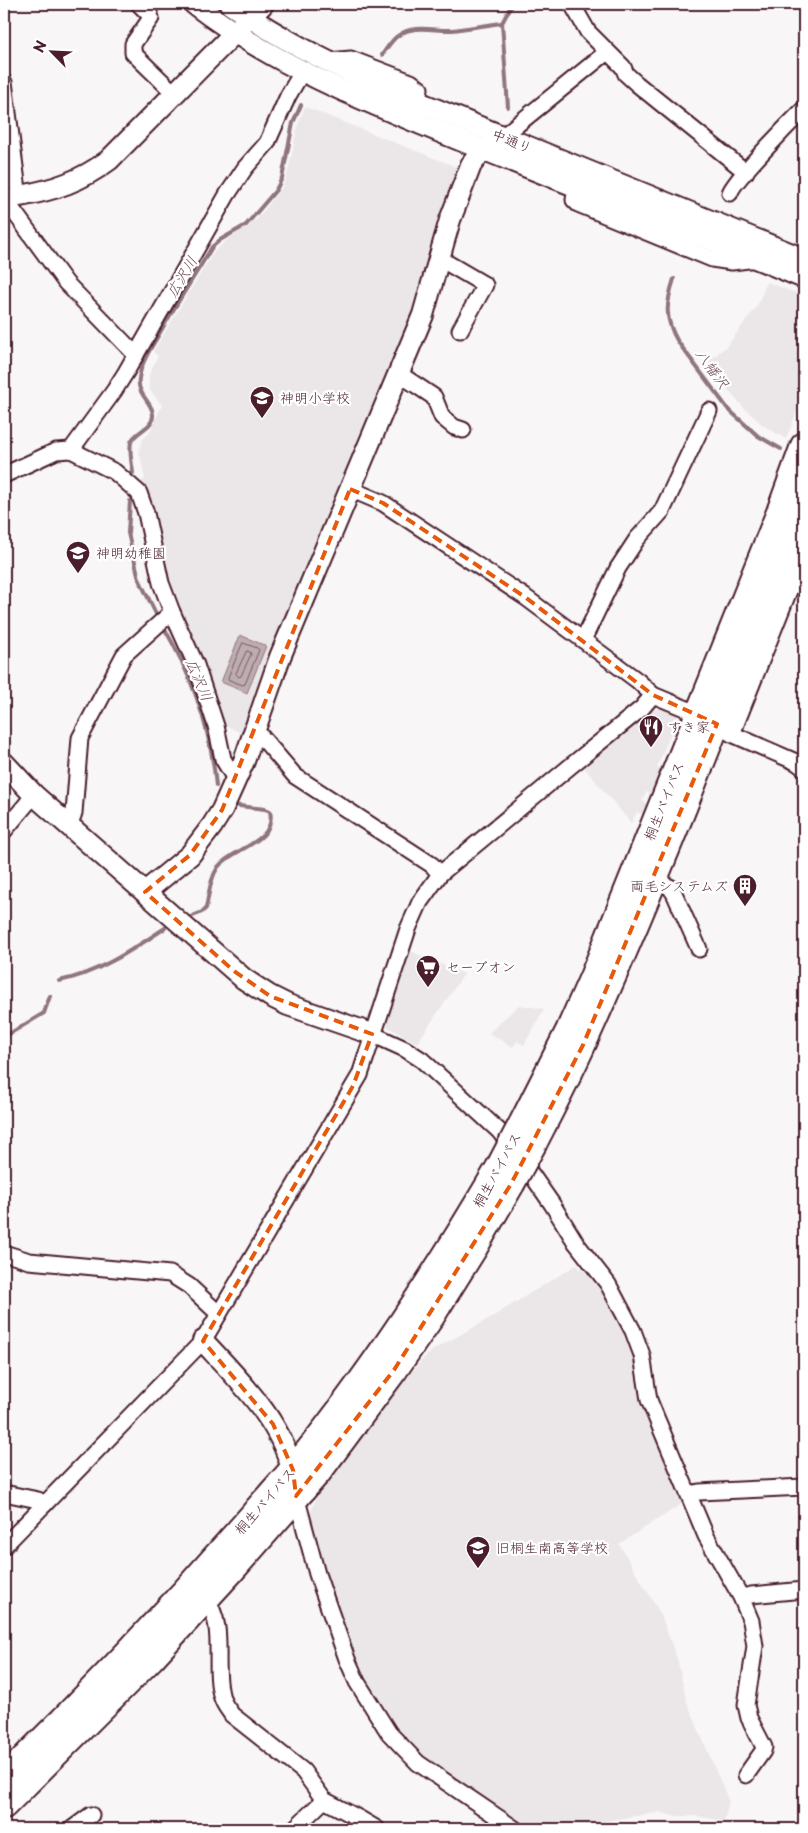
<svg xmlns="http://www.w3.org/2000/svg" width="808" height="1833" font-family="'Playpen Sans','Klee One',sans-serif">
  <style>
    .built { fill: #ebe6e8 }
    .water { fill: #bdadb0; stroke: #8f747b }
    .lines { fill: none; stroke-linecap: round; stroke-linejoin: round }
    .shore { stroke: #785860; stroke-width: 1 }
    .stream { stroke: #8f747b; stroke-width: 4 }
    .street-casing { stroke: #4a1f2b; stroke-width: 19 }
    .secondary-casing { stroke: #4a1f2b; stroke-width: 24 }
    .highway-casing { stroke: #4a1f2b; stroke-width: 30 }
    .street { stroke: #fff; stroke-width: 15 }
    .secondary { stroke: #fff; stroke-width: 20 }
    .highway { stroke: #fff; stroke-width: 26 }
    .highway-bridge-casing { stroke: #4a1f2b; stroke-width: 30; stroke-linecap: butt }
    .highway-bridge { stroke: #fff; stroke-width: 26 }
    .marked { fill: none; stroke: #e8590c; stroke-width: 4; stroke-dasharray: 10 6; stroke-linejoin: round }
    .labels { text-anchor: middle; stroke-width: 4.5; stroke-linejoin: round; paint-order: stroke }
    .street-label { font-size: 14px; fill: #4a1f2b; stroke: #fff }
    .poi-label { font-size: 14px; fill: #4a1f2b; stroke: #fff; text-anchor: start }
    .water-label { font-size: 15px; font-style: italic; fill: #72515a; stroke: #fff }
  </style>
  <rect width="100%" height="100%" fill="#f8f6f7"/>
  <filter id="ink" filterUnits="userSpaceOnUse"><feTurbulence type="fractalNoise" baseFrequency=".02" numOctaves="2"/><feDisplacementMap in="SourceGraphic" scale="10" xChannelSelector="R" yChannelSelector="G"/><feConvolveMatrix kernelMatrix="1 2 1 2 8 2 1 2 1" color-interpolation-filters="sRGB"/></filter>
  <g filter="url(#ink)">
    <!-- built -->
    <g class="built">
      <path d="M 305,107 L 459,168 L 438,224 L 415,306 L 376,403 L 285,616 L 243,734 L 223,724 L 170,593 L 152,504 L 141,482 L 145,479 L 139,450 L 143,439 L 149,434 L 162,405 L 150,390 L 149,385 L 149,375 L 158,356 L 153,352 L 213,253 L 230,237 L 257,219 L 283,186 L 288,172 L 298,125 Z"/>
      <path d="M 767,282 L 801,295 L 804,301 L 804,394 L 786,439 L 763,425 L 743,407 L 722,383 L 708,362 L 727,346 L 757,306 Z"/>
      <path d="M 655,709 L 663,709 L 678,715 L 657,767 L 663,770 L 653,795 L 646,792 L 642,801 L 649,804 L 645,815 L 637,812 L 631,823 L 583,766 L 649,711 Z"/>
      <path d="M 408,950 L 464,974 L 417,1043 L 388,1027 L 384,1020 Z"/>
      <path d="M 519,1005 L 544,1009 L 524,1045 L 517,1041 L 513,1047 L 489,1033 Z"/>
      <path d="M 576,1265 L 600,1284 L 631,1344 L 636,1361 L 642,1404 L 685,1502 L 619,1544 L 661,1615 L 677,1659 L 687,1702 L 729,1802 L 724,1821 L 696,1816 L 674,1816 L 660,1812 L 600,1822 L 583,1829 L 528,1829 L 414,1750 L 393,1728 L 369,1684 L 350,1655 L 328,1594 L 309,1517 L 319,1490 L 404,1380 L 424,1358 L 433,1350 L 492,1317 Z"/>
    </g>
    <!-- water -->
    <path class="water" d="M 240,635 L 266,646 L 247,693 L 221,682 Z"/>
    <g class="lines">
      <!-- shore -->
      <g class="shore">
        <path d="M 243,643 L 257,648 L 259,650 L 245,684 L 243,685 L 229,680 L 228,678 Z"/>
        <path d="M 247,651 L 250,652 L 251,654 L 241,676 L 239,677 L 236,674 Z"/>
      </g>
      <!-- stream -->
      <g class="stream">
        <path d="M 382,55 C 387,48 392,39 399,35 C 414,24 435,31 452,30 C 469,28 486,25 502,23"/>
        <path d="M 508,107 L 502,23 L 510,8 L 515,4"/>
        <path d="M 674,279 C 666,304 664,318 678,342 L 728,409 L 758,436 L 781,449"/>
        <path d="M 133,473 C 132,464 129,451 131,442 C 135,431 152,429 153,416 C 154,403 136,395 139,378 C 141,363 150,349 158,336 C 175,306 194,277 212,247 L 220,240 L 246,225 L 276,190 L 282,178 L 293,123 L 301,105"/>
        <path d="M 130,501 L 128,533 L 139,579 L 159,620"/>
        <path d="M 163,626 C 192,675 211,730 216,786"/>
        <path d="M 188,918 L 202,912 L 206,908 C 209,894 210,879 218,867 C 233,848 277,842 270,811 L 265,809 L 231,805"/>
        <path d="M 59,981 C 97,974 132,950 165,928"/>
        <path d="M 4,1037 L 44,1013 L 50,996"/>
      </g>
      <defs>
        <g id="street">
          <path d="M 139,4 L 150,15 L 151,18 L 133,44 L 133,53 L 174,93"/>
          <path d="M 572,4 L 588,32 L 623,67 L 626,74 L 637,84 L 746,172"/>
          <path d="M 328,61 L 351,59 L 411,82 L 420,89 L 417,102"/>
          <path d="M 4,82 L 18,190 L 20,196 L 10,199"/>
          <path d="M 502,137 L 607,52"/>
          <path d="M 576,186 L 574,200 L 578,204 L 712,259 L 732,262 L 757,259"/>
          <path d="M 730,193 C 733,181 792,121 804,109"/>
          <path d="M 8,200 L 12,209 L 66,283 L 136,355"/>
          <path d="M 439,260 L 449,264 L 485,285 L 460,330"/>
          <path d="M 398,373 L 434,397 L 442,417 L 454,427 L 463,430"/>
          <path d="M 71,450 L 114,391 L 126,372 L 227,195 L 245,168 L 267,143 L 288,96 L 302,72"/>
          <path d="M 4,475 L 56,451 L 71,450 L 115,472 L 139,493 L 146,513 L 161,583 L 172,612 L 196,665 L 216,726 L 223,759 L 232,774 L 237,777"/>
          <path d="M 350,489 L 383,503 L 525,597 L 638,681 L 653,695 L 699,714 L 732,734 L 796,762 L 804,768"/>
          <path d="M 583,640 L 618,568 L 637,539 L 662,511 L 709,411"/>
          <path d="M 254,728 L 295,776 L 432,865 L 440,874"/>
          <path d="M 732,734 L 804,553"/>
          <path d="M 69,826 L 74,813 L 80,738 L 124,655 L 172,612"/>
          <path d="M 4,831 L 34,795"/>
          <path d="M 653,881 L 670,887 L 674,893 L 699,949"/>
          <path d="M 372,1034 L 405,1049 L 422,1060 L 499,1131 L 520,1158 L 552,1204 L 576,1243 L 608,1284 L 633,1331 L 642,1355 L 649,1400 L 656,1417 L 706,1536 L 741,1597 L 751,1621 L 755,1646 L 746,1705 L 749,1718 L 764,1747 L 763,1751 L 746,1775"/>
          <path d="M 4,1253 L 29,1261 L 170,1274 L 189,1286 L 219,1314"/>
          <path d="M 4,1493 L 38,1500 L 45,1504"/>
          <path d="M 689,1494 L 699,1492 L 804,1487"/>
          <path d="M 296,1496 L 317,1574 L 347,1659 L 357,1682 L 389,1733 L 418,1763 L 515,1829"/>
          <path d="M 4,1546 L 203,1341 L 360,1075 L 408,929 L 420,902 L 440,874 L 573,764 L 642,708 L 653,695"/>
          <path d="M 741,1597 L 751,1595 L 804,1590"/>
          <path d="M 206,1600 C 227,1625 212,1668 222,1698 C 224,1705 228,1709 232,1715 L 303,1771 L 324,1800 L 360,1819 L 377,1829"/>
          <path d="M 72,1829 L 91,1815"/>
          <path d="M 294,1829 L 324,1800"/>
        </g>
        <g id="secondary">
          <path d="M 194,4 C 279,69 379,107 477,147 C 586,191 696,233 804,278"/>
          <path d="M 230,4 C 275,36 324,60 374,84 L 804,259"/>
          <path d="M 20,196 C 54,190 81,181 109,160 L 263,4"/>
          <path d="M 4,763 L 34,795 L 244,979 L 270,996 L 288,1005 L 372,1034"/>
          <path d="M 145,892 L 190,855 L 212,826 L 222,810 L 244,761 L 280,657 L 423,315 L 450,220 L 471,165 L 478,156 L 502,137"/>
          <path d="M 203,1341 C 239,1380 287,1426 294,1481"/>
        </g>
        <g id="highway">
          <path d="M 521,1126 L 569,1031 L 593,977 L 780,512 L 804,446"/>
          <path d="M 534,1142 C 551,1109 568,1076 583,1043 C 664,866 731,683 804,503"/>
          <path d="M 4,1779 C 91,1694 174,1606 254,1514 C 273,1491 293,1471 311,1448 C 381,1360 442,1265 499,1168"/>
          <path d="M 4,1805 L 151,1658 L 230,1572 L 318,1472 L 394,1370 L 430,1318 L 475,1246 L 511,1184"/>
        </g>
      </defs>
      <!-- street casing -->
      <use href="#street" class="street-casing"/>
      <!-- secondary casing -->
      <use href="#secondary" class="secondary-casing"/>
      <!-- highway casing -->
      <use href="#highway" class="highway-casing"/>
      <!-- street -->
      <use href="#street" class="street"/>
      <!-- secondary -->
      <use href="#secondary" class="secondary"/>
      <!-- highway -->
      <use href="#highway" class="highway"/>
      <defs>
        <g id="highway-bridge">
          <path d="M 499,1168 L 521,1126"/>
          <path d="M 511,1184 L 534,1142"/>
        </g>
      </defs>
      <!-- highway-bridge casing -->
      <use href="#highway-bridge" class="highway-bridge-casing"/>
      <!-- highway-bridge -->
      <use href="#highway-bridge" class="highway-bridge"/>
    </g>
  </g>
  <!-- marked area -->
  <path class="marked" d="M 350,489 L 383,503 L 525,597 L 653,695 L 717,724 L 583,1045 L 511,1184 L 394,1370 L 296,1496 L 293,1470 L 273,1424 L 203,1341 L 353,1086 L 372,1034 L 270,996 L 234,971 L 145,892 L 190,855 L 222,810 Z"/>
  <!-- icons -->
  <defs>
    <symbol id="school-pin" viewBox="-11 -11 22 30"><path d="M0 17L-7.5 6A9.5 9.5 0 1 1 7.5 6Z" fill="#4a1f2b" stroke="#fff"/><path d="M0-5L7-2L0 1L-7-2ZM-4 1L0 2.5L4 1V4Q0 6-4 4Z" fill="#fff"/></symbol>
    <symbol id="restaurant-pin" viewBox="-11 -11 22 30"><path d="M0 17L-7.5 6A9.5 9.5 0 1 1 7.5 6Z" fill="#4a1f2b" stroke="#fff"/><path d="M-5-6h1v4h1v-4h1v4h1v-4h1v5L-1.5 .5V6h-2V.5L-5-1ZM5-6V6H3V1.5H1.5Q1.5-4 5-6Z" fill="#fff"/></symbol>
    <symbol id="building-pin" viewBox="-11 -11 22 30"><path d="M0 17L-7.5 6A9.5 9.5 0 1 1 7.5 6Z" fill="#4a1f2b" stroke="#fff"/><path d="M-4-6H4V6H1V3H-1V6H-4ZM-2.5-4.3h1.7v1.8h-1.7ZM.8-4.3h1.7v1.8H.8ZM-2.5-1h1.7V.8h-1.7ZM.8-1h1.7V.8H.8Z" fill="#fff"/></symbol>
    <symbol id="supermarket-pin" viewBox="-11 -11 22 30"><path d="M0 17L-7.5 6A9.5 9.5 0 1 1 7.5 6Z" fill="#4a1f2b" stroke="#fff"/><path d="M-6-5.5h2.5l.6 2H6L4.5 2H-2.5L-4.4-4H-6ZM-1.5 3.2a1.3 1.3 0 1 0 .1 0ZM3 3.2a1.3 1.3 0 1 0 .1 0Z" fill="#fff"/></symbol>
  </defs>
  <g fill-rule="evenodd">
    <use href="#school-pin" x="248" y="384" width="28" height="38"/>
    <use href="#school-pin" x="64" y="539" width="28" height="38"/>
    <use href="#restaurant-pin" x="637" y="713" width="28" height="38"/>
    <use href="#building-pin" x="731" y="872" width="28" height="38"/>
    <use href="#supermarket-pin" x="414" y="953" width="28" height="38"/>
    <use href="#school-pin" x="464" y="1534" width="28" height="38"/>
  </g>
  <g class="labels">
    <!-- street labels -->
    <g class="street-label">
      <text transform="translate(512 141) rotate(22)" y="5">中通り</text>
      <text transform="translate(664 801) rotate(-68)" y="5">桐生バイパス</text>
      <text transform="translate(497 1170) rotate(-61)" y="5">桐生バイパス</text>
      <text transform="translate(265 1501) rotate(-49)" y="5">桐生バイパス</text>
    </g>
    <!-- poi labels -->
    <g class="poi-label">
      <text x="280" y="403">神明小学校</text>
      <text x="96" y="558">神明幼稚園</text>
      <text x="668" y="732">すき家</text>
      <text x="728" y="891" text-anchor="end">両毛システムズ</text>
      <text x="446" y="972">セーブオン</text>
      <text x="496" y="1553">旧桐生南高等学校</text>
    </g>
    <!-- water labels -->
    <g class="water-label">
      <text transform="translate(182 277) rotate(-59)" y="5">広沢川</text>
      <text transform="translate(712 369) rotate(54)" y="5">八幡沢</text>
      <text transform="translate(199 680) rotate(67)" y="5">広沢川</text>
    </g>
  </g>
  <!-- margin -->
  <rect width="808" height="1833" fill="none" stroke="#fff" stroke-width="20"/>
  <rect x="10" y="10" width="788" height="1813" fill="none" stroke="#4a1f2b" stroke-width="2" filter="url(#ink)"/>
  <!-- north arrow -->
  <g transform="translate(52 52) rotate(294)" stroke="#ffffff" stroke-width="4" paint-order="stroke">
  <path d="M0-4L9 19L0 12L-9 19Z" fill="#4a1f2b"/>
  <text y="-8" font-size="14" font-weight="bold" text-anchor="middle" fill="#4a1f2b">N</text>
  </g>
</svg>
